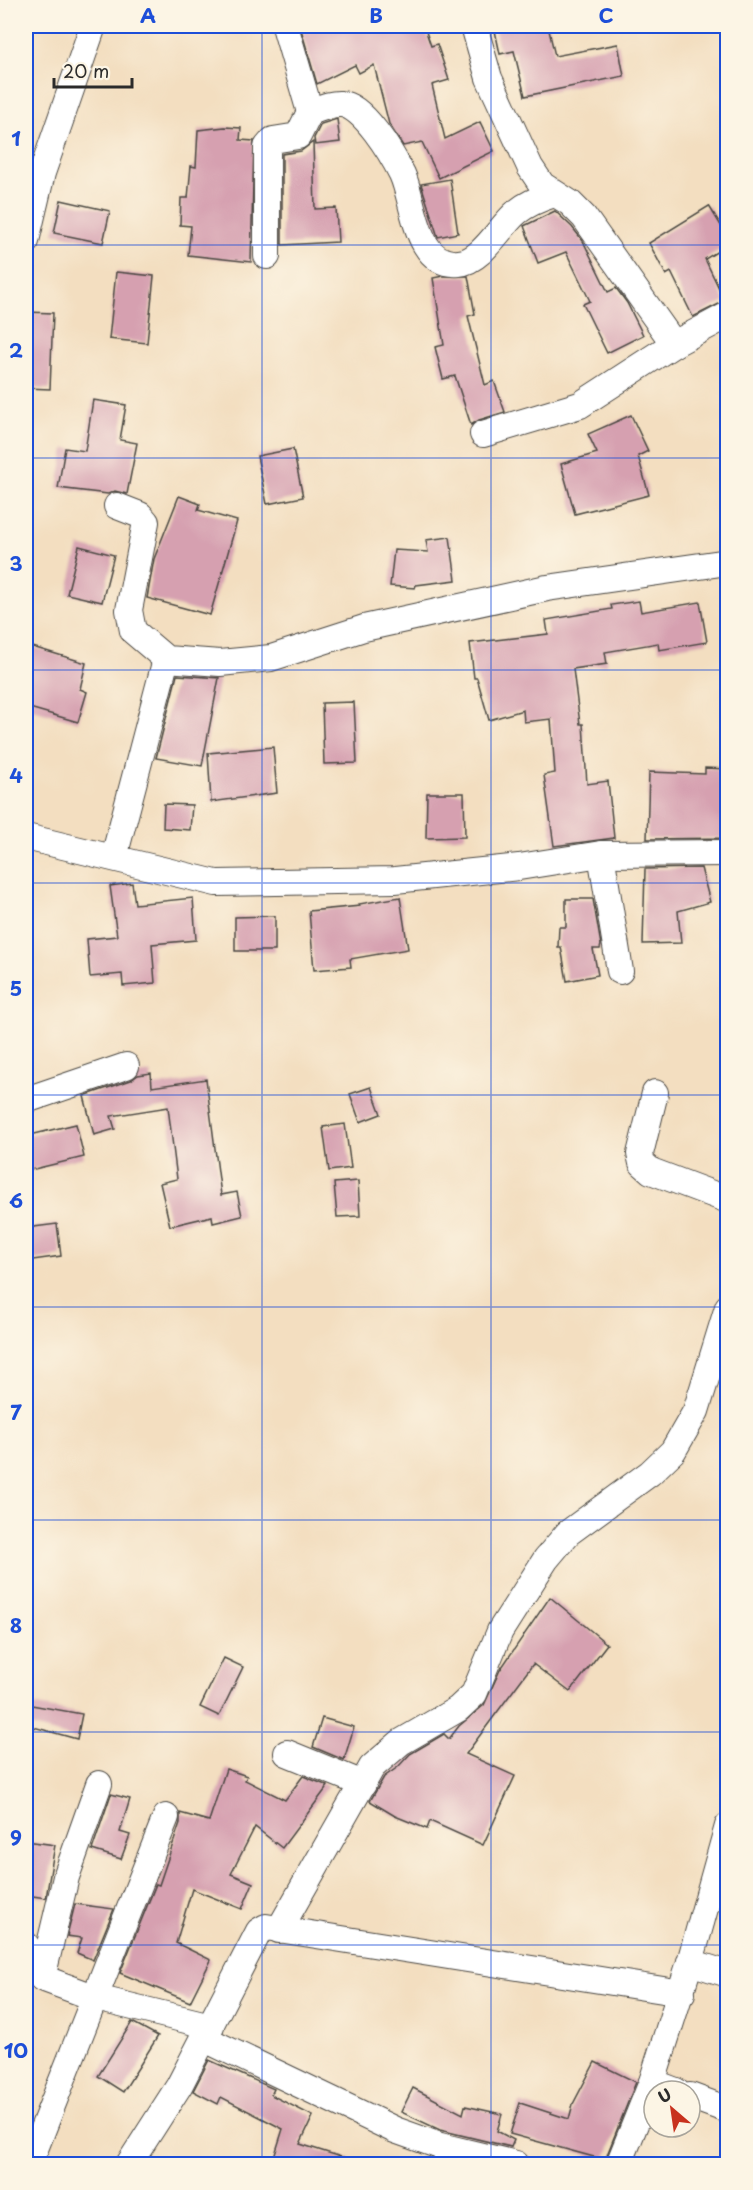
<svg xmlns="http://www.w3.org/2000/svg" width="753" height="2190" font-family="'Playpen Sans',sans-serif">
  <style>
    .building { fill: #d6a0b0 }
    .lines { fill: none; stroke-linecap: round; stroke-linejoin: round }
    .street-casing { stroke: #494641; stroke-width: 28 }
    .street { stroke: #fff; stroke-width: 26 }
    .grid { fill: none; stroke: #1d4ed8; stroke-width: 1.5; stroke-opacity: 0.55 }
    .neatline { fill: none; stroke: #1d4ed8; stroke-width: 2 }
    .grid-label { font-size: 20px; text-anchor: middle; font-weight: bold; fill: #1d4ed8 }
  </style>
  <rect width="100%" height="100%" fill="#fcf5e5"/>
  <filter id="ink" filterUnits="userSpaceOnUse"><feTurbulence type="fractalNoise" baseFrequency=".0167" numOctaves="2"/><feDisplacementMap in="SourceGraphic" scale="12" xChannelSelector="R" yChannelSelector="G"/><feConvolveMatrix kernelMatrix="1 2 1 2 8 2 1 2 1" color-interpolation-filters="sRGB"/></filter>
  <filter id="wash" filterUnits="userSpaceOnUse"><feTurbulence type="fractalNoise" baseFrequency=".008" numOctaves="4" result="noise"/><feDisplacementMap in="SourceGraphic" scale="24" xChannelSelector="R" yChannelSelector="G"/><feGaussianBlur stdDeviation="1.35" result="paint"/><feColorMatrix in="noise" values="0 0 0 0 0 0 0 0 0 0 0 0 0 0 0 0 0 1.4 0 .05"/><feComposite in="paint" operator="in"/></filter>
  <g filter="url(#wash)">
    <rect width="100%" height="100%" fill="#f3dec0"/>
    <g id="blocks">
      <!-- building -->
      <g class="building">
        <path d="M 300,26 L 424,26 L 431,46 L 437,44 L 449,80 L 432,85 L 445,139 L 480,122 L 494,151 L 439,178 L 422,142 L 403,146 L 389,124 L 374,65 L 359,73 L 355,65 L 317,84 Z"/>
        <path d="M 494,26 L 548,26 L 555,56 L 618,44 L 624,76 L 525,96 L 514,51 L 500,54 Z"/>
        <path d="M 337,119 L 340,142 L 315,145 L 314,138 L 321,124 Z"/>
        <path d="M 225,127 L 241,128 L 240,140 L 254,141 L 251,262 L 188,255 L 191,226 L 180,225 L 181,198 L 188,198 L 191,166 L 196,167 L 198,130 Z"/>
        <path d="M 313,142 L 315,209 L 336,208 L 338,242 L 282,245 L 282,154 L 301,151 Z"/>
        <path d="M 450,179 L 458,233 L 438,237 L 421,184 Z"/>
        <path d="M 61,200 L 110,211 L 103,243 L 54,233 Z"/>
        <path d="M 709,206 L 728,237 L 728,245 L 705,259 L 725,301 L 693,317 L 671,272 L 666,275 L 649,243 Z"/>
        <path d="M 555,211 L 572,227 L 583,241 L 608,292 L 616,288 L 627,303 L 643,335 L 607,353 L 583,304 L 590,301 L 566,252 L 538,263 L 524,226 Z"/>
        <path d="M 116,272 L 154,276 L 147,343 L 109,339 Z"/>
        <path d="M 443,276 L 468,276 L 475,314 L 468,316 L 485,385 L 494,381 L 505,412 L 479,420 L 471,425 L 455,376 L 443,379 L 435,347 L 444,345 L 433,278 Z"/>
        <path d="M 26,312 L 53,313 L 50,389 L 26,388 Z"/>
        <path d="M 93,400 L 126,405 L 120,440 L 137,443 L 127,494 L 115,491 L 108,494 L 58,488 L 65,448 L 85,451 Z"/>
        <path d="M 631,415 L 648,451 L 638,456 L 649,495 L 575,514 L 561,464 L 597,453 L 588,434 Z"/>
        <path d="M 293,449 L 303,497 L 267,504 L 257,456 Z"/>
        <path d="M 179,496 L 200,504 L 198,510 L 237,521 L 210,615 L 147,598 L 154,559 Z"/>
        <path d="M 450,537 L 456,580 L 416,585 L 415,588 L 390,586 L 394,550 L 428,552 L 426,540 Z"/>
        <path d="M 79,546 L 114,555 L 102,602 L 67,594 Z"/>
        <path d="M 639,601 L 641,612 L 700,602 L 707,642 L 659,650 L 658,643 L 605,652 L 607,664 L 573,669 L 580,724 L 583,724 L 587,784 L 608,781 L 614,838 L 554,846 L 544,775 L 555,773 L 551,719 L 524,722 L 523,710 L 489,720 L 477,678 L 474,678 L 470,643 L 548,634 L 546,620 L 612,609 L 611,605 Z"/>
        <path d="M 26,645 L 86,663 L 80,689 L 87,692 L 78,722 L 26,707 Z"/>
        <path d="M 177,675 L 219,678 L 202,766 L 156,758 Z"/>
        <path d="M 354,702 L 357,763 L 324,764 L 322,703 Z"/>
        <path d="M 273,747 L 277,793 L 211,802 L 208,753 Z"/>
        <path d="M 705,768 L 728,769 L 728,838 L 647,839 L 649,772 L 705,774 Z"/>
        <path d="M 427,793 L 464,793 L 465,837 L 426,838 Z"/>
        <path d="M 164,804 L 192,805 L 190,830 L 163,828 Z"/>
        <path d="M 701,868 L 710,902 L 678,911 L 681,943 L 643,944 L 645,869 Z"/>
        <path d="M 132,883 L 135,904 L 193,898 L 196,940 L 152,944 L 155,983 L 123,986 L 122,974 L 90,977 L 87,939 L 117,936 L 110,886 Z"/>
        <path d="M 400,897 L 408,949 L 350,959 L 351,967 L 314,970 L 309,911 L 360,906 L 359,904 Z"/>
        <path d="M 566,899 L 593,899 L 601,945 L 600,949 L 593,949 L 598,975 L 567,981 L 561,947 L 558,947 L 559,927 L 566,927 Z"/>
        <path d="M 275,916 L 275,951 L 235,951 L 235,917 Z"/>
        <path d="M 151,1073 L 152,1087 L 206,1079 L 221,1195 L 237,1192 L 242,1216 L 213,1223 L 212,1216 L 170,1226 L 160,1183 L 177,1179 L 168,1107 L 111,1116 L 115,1129 L 94,1135 L 84,1096 L 131,1080 L 138,1075 Z"/>
        <path d="M 371,1087 L 381,1114 L 360,1122 L 350,1094 Z"/>
        <path d="M 76,1124 L 84,1157 L 26,1171 L 26,1136 Z"/>
        <path d="M 345,1124 L 351,1168 L 329,1171 L 323,1127 Z"/>
        <path d="M 358,1181 L 360,1216 L 337,1217 L 334,1183 Z"/>
        <path d="M 57,1224 L 61,1256 L 26,1261 L 26,1228 Z"/>
        <path d="M 550,1597 L 607,1644 L 570,1692 L 533,1664 L 466,1754 L 515,1776 L 483,1845 L 430,1821 L 427,1829 L 395,1816 L 370,1801 L 384,1777 L 398,1767 L 410,1754 L 444,1734 L 449,1739 L 459,1726 L 484,1705 L 500,1670 Z"/>
        <path d="M 224,1658 L 243,1667 L 219,1716 L 200,1707 Z"/>
        <path d="M 26,1704 L 82,1714 L 77,1739 L 26,1725 Z"/>
        <path d="M 322,1718 L 354,1727 L 344,1760 L 313,1747 Z"/>
        <path d="M 226,1769 L 247,1776 L 245,1780 L 285,1800 L 303,1776 L 328,1786 L 282,1848 L 255,1827 L 231,1874 L 253,1883 L 242,1909 L 192,1889 L 176,1943 L 211,1960 L 190,2002 L 120,1973 L 156,1884 L 159,1885 L 180,1823 L 180,1813 L 209,1821 Z"/>
        <path d="M 111,1794 L 130,1799 L 120,1832 L 130,1835 L 121,1859 L 92,1850 Z"/>
        <path d="M 26,1841 L 55,1845 L 46,1898 L 26,1895 Z"/>
        <path d="M 75,1904 L 114,1909 L 93,1960 L 77,1953 L 82,1938 L 67,1936 Z"/>
        <path d="M 132,2022 L 158,2036 L 123,2092 L 98,2076 Z"/>
        <path d="M 209,2060 L 274,2089 L 271,2095 L 313,2116 L 300,2144 L 351,2160 L 351,2164 L 272,2164 L 283,2129 L 221,2097 L 218,2104 L 193,2091 Z"/>
        <path d="M 595,2062 L 636,2082 L 605,2160 L 510,2134 L 520,2103 L 569,2119 L 573,2104 Z"/>
        <path d="M 413,2088 L 463,2114 L 465,2106 L 502,2114 L 497,2131 L 514,2140 L 511,2147 L 440,2130 L 401,2112 Z"/>
      </g>
    </g>
  </g>
  <g filter="url(#ink)">
    <use href="#blocks" fill-opacity="0" stroke="#494641" stroke-width="1.5"/>
    <g class="lines">
      <defs>
        <g id="street">
          <path d="M 474,26 L 489,78 L 530,167 L 542,185 L 570,203 L 584,217 L 674,344 L 728,315"/>
          <path d="M 310,112 C 319,109 331,103 341,104 C 363,105 392,154 402,174 C 415,202 415,267 459,263 C 482,261 500,226 517,212 C 528,203 541,198 554,194"/>
          <path d="M 26,241 L 42,173 L 93,26"/>
          <path d="M 267,256 L 267,147 L 273,140 L 298,136 L 310,112 L 285,26"/>
          <path d="M 483,434 L 580,405 L 674,344"/>
          <path d="M 117,506 L 140,515 L 146,522 L 129,610 L 133,631 L 166,659 L 220,663 L 271,658 L 364,628 L 547,588 L 728,562"/>
          <path d="M 26,837 L 216,883 L 395,880 L 519,867 L 601,854 L 728,853"/>
          <path d="M 601,854 L 620,971"/>
          <path d="M 114,857 L 166,659"/>
          <path d="M 655,1093 L 640,1154 L 642,1163 L 651,1171 L 728,1200"/>
          <path d="M 26,1100 L 126,1066"/>
          <path d="M 287,1753 L 363,1784"/>
          <path d="M 279,1930 L 372,1767 L 401,1742 L 458,1709 L 474,1694 L 500,1631 L 546,1559 L 568,1533 L 650,1473 L 673,1451 L 696,1411 L 728,1307"/>
          <path d="M 26,1945 L 33,1967 L 42,1978 L 96,1998 L 211,2026"/>
          <path d="M 690,1962 L 728,1826"/>
          <path d="M 42,1978 L 66,1877 L 99,1784"/>
          <path d="M 205,2039 L 395,2130 L 440,2146 L 516,2164"/>
          <path d="M 652,2082 L 690,1962 L 728,1974"/>
          <path d="M 690,2096 L 728,2110"/>
          <path d="M 29,2164 L 166,1817"/>
          <path d="M 129,2164 L 179,2086 L 259,1931 L 266,1927 L 682,1993"/>
          <path d="M 619,2164 L 652,2082 L 676,2091"/>
        </g>
      </defs>
      <!-- street casing -->
      <use href="#street" class="street-casing"/>
      <!-- street -->
      <use href="#street" class="street"/>
    </g>
  </g>
  <!-- grid -->
  <path class="grid" d="M 262,26 L 262,2164M 491,26 L 491,2164M 26,245 L 728,245M 26,458 L 728,458M 26,670 L 728,670M 26,883 L 728,883M 26,1095 L 728,1095M 26,1307 L 728,1307M 26,1520 L 728,1520M 26,1732 L 728,1732M 26,1945 L 728,1945"/>
  <!-- margin -->
  <rect width="753" height="2190" fill="none" stroke="#fcf5e5" stroke-width="66"/>
  <!-- north arrow -->
  <g transform="translate(672 2109) rotate(331)"><circle r="28" fill="#fcf5e5" stroke="#a8a49b" stroke-width="1.5"/>
  <path d="M0-4.5L10 22L0 15L-10 22Z" fill="#c8321e"/>
  <text y="-9" font-size="16" font-weight="bold" text-anchor="middle" fill="#2b2b2b">U</text>
  </g>
  <!-- scale -->
  <path d="M54 78v9h78v-9" fill="none" stroke="#2b2b2b" stroke-width="3"/>
  <text x="63" y="78" font-size="18" fill="#2b2b2b" stroke="#fcf5e5" stroke-width="4.5" paint-order="stroke">20 m</text>
  <rect x="33" y="33" width="687" height="2124" class="neatline"/>
  <g class="grid-label">
    <text x="148" y="23">A</text>
    <text x="376" y="23">B</text>
    <text x="606" y="23">C</text>
    <text x="16" y="146">1</text>
    <text x="16" y="358">2</text>
    <text x="16" y="571">3</text>
    <text x="16" y="783">4</text>
    <text x="16" y="996">5</text>
    <text x="16" y="1208">6</text>
    <text x="16" y="1420">7</text>
    <text x="16" y="1633">8</text>
    <text x="16" y="1845">9</text>
    <text x="16" y="2058">10</text>
  </g>
</svg>
